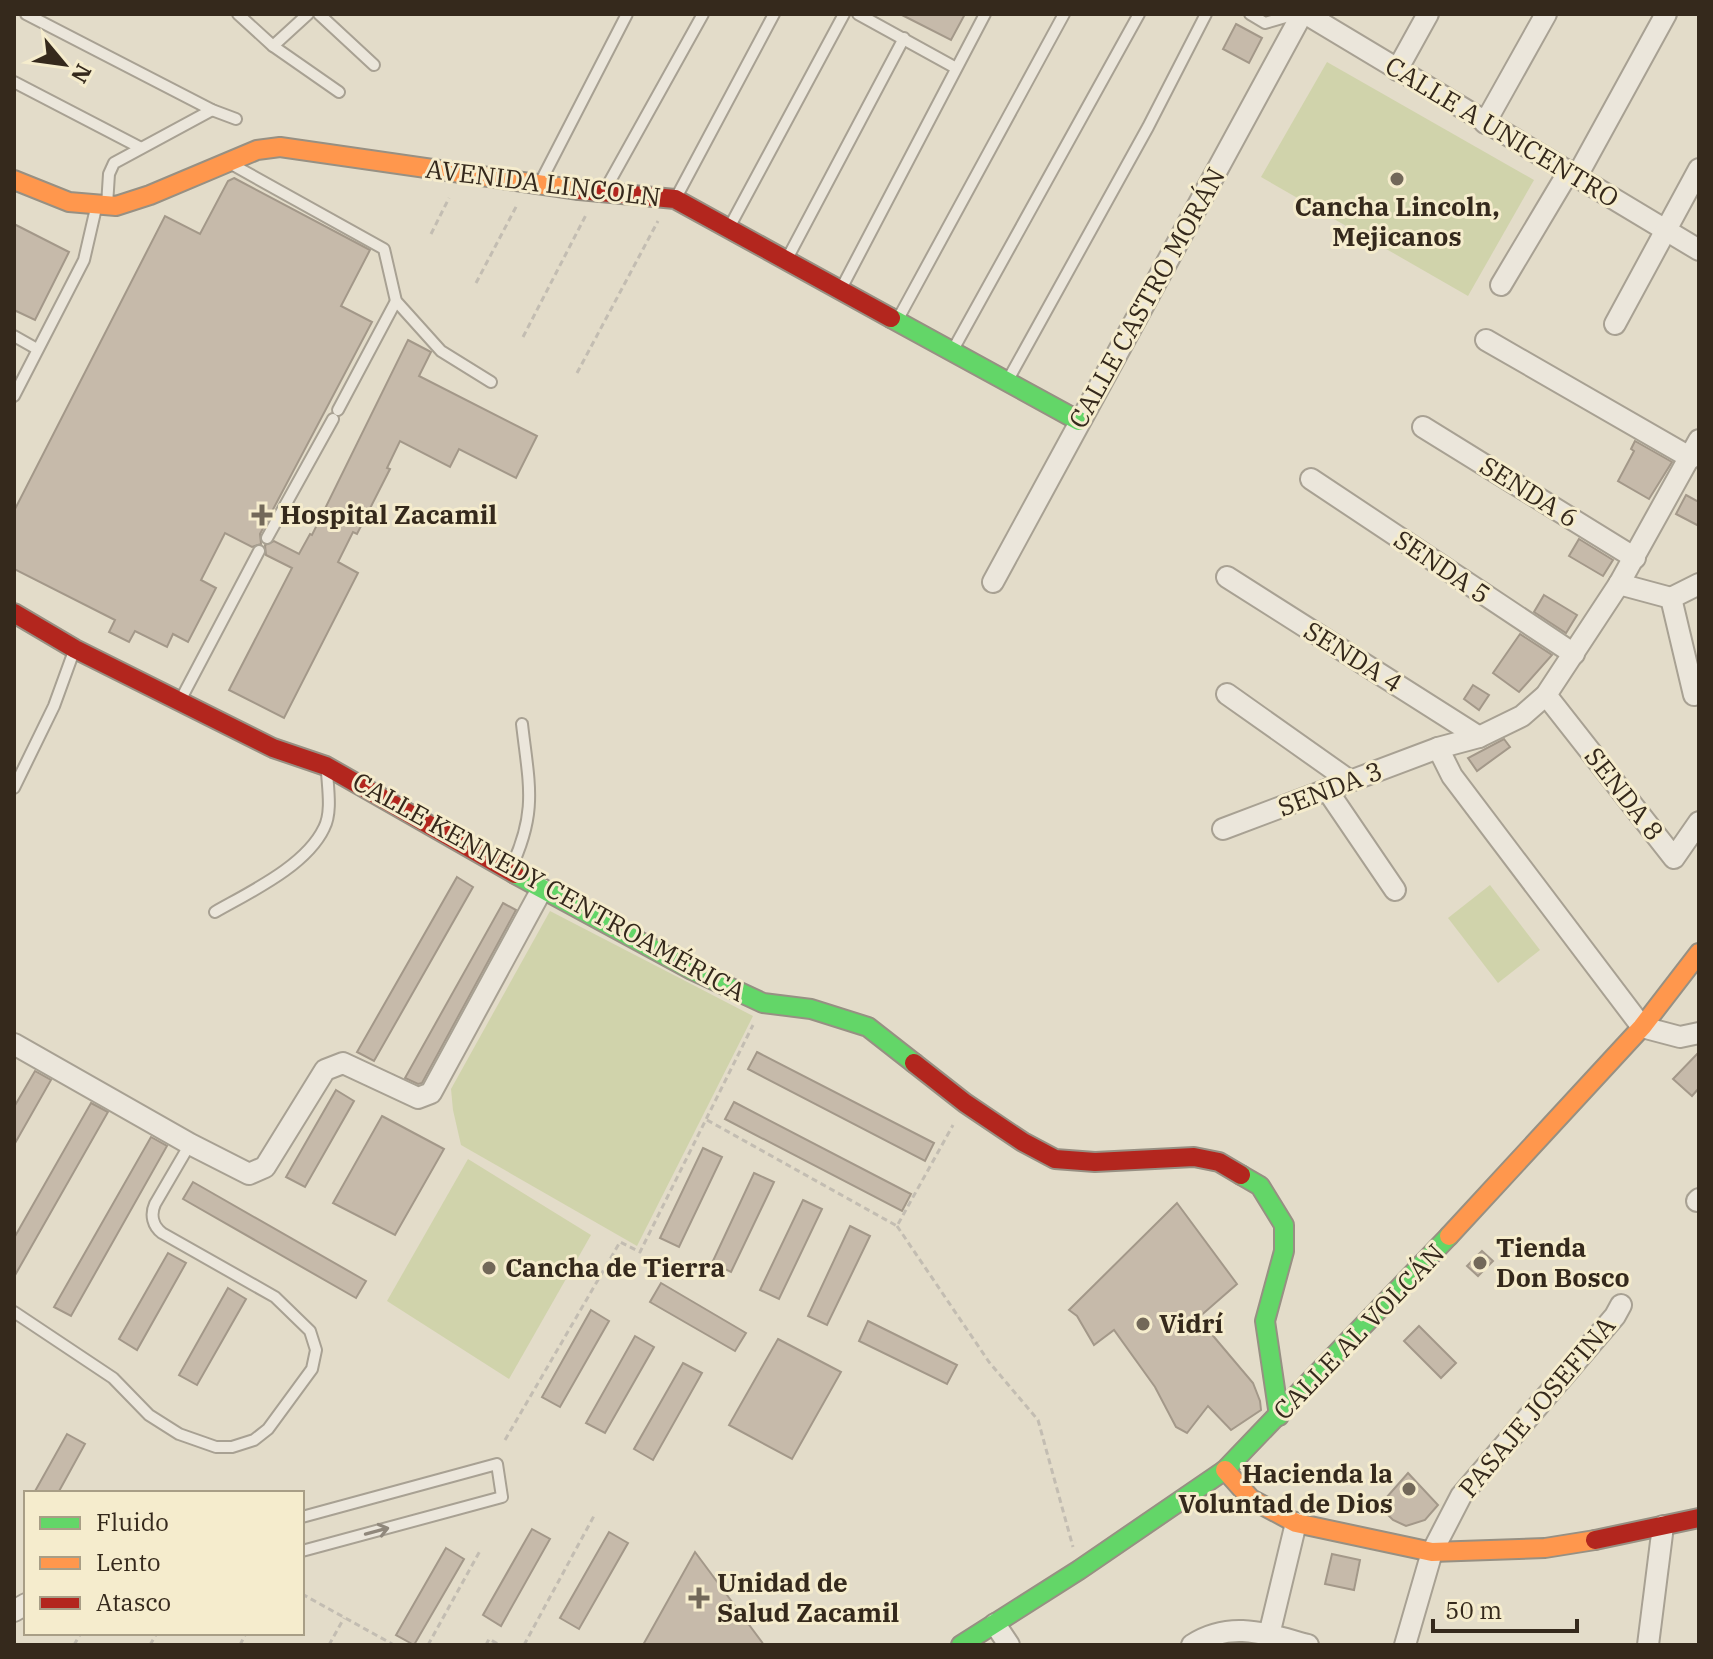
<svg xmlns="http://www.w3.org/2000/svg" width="1713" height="1659" font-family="'IBM Plex Serif',serif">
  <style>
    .green { fill: #d0d3ab }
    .building { fill: #c6baaa; stroke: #a39889; stroke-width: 2 }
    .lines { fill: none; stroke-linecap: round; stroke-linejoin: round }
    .lane-casing { stroke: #a8a193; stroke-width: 14 }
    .street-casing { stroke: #a8a193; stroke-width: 24 }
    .fast-casing { stroke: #979083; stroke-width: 22 }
    .slow-casing { stroke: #979083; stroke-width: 22 }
    .jam-casing { stroke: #979083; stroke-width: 22 }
    .path { stroke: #c3bdb2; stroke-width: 3; stroke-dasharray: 6 4; stroke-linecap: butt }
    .lane { stroke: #ebe6db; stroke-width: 10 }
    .street { stroke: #ebe6db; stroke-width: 20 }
    .fast { stroke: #63d668; stroke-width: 18 }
    .slow { stroke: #ff974d; stroke-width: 18 }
    .jam { stroke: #b3261e; stroke-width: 18 }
    .oneway { stroke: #90887c }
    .poi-dot { fill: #726859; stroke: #f5eccd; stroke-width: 3 }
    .labels { text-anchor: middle; stroke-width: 6; stroke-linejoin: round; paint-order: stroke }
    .street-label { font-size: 26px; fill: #35291c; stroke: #f5eccd }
    .poi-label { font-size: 26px; font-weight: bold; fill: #35291c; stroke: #f5eccd; text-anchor: start }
  </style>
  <rect width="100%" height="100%" fill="#e3dcc9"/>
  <!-- green -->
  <g class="green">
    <path d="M 1327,62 L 1534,180 L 1468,296 L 1261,177 Z"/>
    <path d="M 1490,885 L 1540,950 L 1498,983 L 1448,918 Z"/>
    <path d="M 550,911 L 753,1016 L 637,1246 L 461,1145 L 453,1110 L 451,1089 Z"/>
    <path d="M 468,1159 L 591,1235 L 509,1379 L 387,1301 Z"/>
  </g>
  <!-- building -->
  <g class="building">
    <path d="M 900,14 L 965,14 L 951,40 Z"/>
    <path d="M 1236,24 L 1262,38 L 1249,63 L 1223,49 Z"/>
    <path d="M 234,178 L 370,250 L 341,306 L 372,322 L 260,534 L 261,544 L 252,547 L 225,533 L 201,580 L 216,588 L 188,642 L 173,634 L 167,647 L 135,631 L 129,642 L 109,632 L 115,620 L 14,569 L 14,511 L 165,216 L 200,234 L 228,181 Z"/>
    <path d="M 14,224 L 69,252 L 35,320 L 14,310 Z"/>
    <path d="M 408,340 L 431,352 L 419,376 L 537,436 L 516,478 L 459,449 L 450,467 L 400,441 L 387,468 L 390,469 L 357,534 L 353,532 L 338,562 L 358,573 L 284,718 L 229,690 L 292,568 L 266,555 L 265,545 L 274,541 L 299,554 L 310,534 L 312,535 Z"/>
    <path d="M 1635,441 L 1672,462 L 1649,499 L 1618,481 L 1634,451 L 1631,449 Z"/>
    <path d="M 1686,495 L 1699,502 L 1699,526 L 1676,514 Z"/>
    <path d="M 1579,539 L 1613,560 L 1603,576 L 1569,556 Z"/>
    <path d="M 1544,595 L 1577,615 L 1566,633 L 1534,612 Z"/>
    <path d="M 1520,634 L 1552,655 L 1519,692 L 1493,673 Z"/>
    <path d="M 1473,685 L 1489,695 L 1479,710 L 1464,699 Z"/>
    <path d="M 1504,739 L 1510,747 L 1477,771 L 1468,758 Z"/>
    <path d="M 457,877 L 473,887 L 374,1061 L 357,1052 Z"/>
    <path d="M 503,903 L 516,910 L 422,1083 L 418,1084 L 405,1078 Z"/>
    <path d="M 757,1052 L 934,1143 L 925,1161 L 748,1069 Z"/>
    <path d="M 1699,1052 L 1699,1088 L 1692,1096 L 1673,1079 Z"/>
    <path d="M 35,1071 L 51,1080 L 14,1145 L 14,1107 Z"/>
    <path d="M 336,1090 L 354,1101 L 305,1187 L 286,1177 Z"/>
    <path d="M 734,1102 L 911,1194 L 902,1211 L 725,1119 Z"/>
    <path d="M 91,1103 L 108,1112 L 14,1277 L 14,1238 Z"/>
    <path d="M 382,1116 L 444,1149 L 395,1235 L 333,1203 Z"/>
    <path d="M 151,1137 L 167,1146 L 71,1316 L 54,1307 Z"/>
    <path d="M 703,1148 L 722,1157 L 679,1247 L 660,1238 Z"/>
    <path d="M 754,1173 L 774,1182 L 731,1272 L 712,1263 Z"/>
    <path d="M 193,1182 L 366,1281 L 356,1298 L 183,1199 Z"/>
    <path d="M 803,1200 L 822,1209 L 779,1299 L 760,1290 Z"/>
    <path d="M 1177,1203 L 1237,1284 L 1198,1318 L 1253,1383 L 1260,1401 L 1261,1410 L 1231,1430 L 1208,1406 L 1187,1433 L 1176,1427 L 1155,1387 L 1114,1330 L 1094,1345 L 1077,1316 L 1069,1310 Z"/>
    <path d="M 850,1226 L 870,1236 L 827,1325 L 808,1316 Z"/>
    <path d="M 1482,1251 L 1493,1261 L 1478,1276 L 1467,1266 Z"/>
    <path d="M 168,1253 L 186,1263 L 137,1350 L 119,1339 Z"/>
    <path d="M 661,1283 L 746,1333 L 735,1351 L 650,1302 Z"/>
    <path d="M 228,1288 L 246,1299 L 197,1385 L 179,1375 Z"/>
    <path d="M 591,1310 L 609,1321 L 560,1407 L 542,1397 Z"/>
    <path d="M 868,1321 L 957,1365 L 947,1384 L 859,1341 Z"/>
    <path d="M 1419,1326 L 1456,1363 L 1441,1378 L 1404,1341 Z"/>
    <path d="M 635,1336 L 654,1347 L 605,1433 L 586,1423 Z"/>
    <path d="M 778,1339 L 841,1372 L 792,1459 L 729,1425 Z"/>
    <path d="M 683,1363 L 702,1373 L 653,1460 L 634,1449 Z"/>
    <path d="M 67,1434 L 85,1444 L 58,1493 L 34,1493 Z"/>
    <path d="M 1408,1473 L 1438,1505 L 1425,1520 L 1406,1526 L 1393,1520 L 1379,1506 Z"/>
    <path d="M 532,1529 L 550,1539 L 501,1626 L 483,1615 Z"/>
    <path d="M 609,1532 L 628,1543 L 579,1629 L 560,1618 Z"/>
    <path d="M 446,1548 L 464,1559 L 414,1645 L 396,1635 Z"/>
    <path d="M 695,1552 L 764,1645 L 643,1645 Z"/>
    <path d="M 1332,1554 L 1360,1560 L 1354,1590 L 1325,1584 Z"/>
  </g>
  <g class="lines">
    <defs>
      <g id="lane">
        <path d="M 26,14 L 212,110 L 236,119"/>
        <path d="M 238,14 L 273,46 L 339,92"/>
        <path d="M 319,14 L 374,65"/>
        <path d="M 858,14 L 956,68"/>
        <path d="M 1250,14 L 1265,23 L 1296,14"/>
        <path d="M 273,46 L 308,14"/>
        <path d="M 14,82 L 141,148"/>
        <path d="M 233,165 L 384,249 L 396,301 L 441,351 L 491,382"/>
        <path d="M 540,183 L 627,14"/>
        <path d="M 605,190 L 703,14"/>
        <path d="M 677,196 L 774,14"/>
        <path d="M 107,205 L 109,174 L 114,163 L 212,110"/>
        <path d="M 730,226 L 844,14"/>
        <path d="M 787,259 L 904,38"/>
        <path d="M 841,289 L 985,14"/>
        <path d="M 898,319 L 1064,14"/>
        <path d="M 14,336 L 37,349"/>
        <path d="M 954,348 L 1139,14"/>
        <path d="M 1008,380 L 1148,127 L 1206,14"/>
        <path d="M 14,396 L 84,260 L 96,208"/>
        <path d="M 338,410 L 396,301"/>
        <path d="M 267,538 L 333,419"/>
        <path d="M 181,699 L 259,551"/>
        <path d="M 14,788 L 54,706 L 74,651"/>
        <path d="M 510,870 C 538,812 529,785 522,724"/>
        <path d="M 215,912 C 250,892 306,866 324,828 C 332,813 328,789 327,772"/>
        <path d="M 14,1312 L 113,1378 L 149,1415 L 179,1434 L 216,1447 L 232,1447 L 254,1440 L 268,1429 L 312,1369 L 316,1350 L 310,1331 L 275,1297 L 162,1233 C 153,1226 150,1215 155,1204 L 190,1144"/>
        <path d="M 302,1517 L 497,1464 L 502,1497 L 302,1551"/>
      </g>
      <g id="street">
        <path d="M 1306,14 L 1699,250"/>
        <path d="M 1397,70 L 1428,14"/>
        <path d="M 1485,123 L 1546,14"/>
        <path d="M 1577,176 L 1666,14"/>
        <path d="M 1501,285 L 1569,171"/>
        <path d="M 1615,324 L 1699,169"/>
        <path d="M 1486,340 L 1691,458"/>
        <path d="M 1423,427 L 1635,558"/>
        <path d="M 1311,479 L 1574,654"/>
        <path d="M 1227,577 L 1479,737"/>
        <path d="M 993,582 L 1302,14"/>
        <path d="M 1619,584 L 1671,598 L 1699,584"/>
        <path d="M 1671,598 L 1694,695"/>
        <path d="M 1227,694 L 1350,781"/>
        <path d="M 1546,695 L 1674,858 L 1699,822"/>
        <path d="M 1438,748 L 1452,776 L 1642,1027 L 1680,1037 L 1699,1033"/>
        <path d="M 1327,790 L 1395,890"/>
        <path d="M 1223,829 L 1438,748 L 1479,737 L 1522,716 L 1546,695 L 1619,584 L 1699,440"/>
        <path d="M 14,1044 L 190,1144 L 249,1174 L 265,1167 L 325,1070 L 343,1063 L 418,1098 L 431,1093 L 542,889"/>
        <path d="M 1697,1201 L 1699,1199"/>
        <path d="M 14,1611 L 26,1604"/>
        <path d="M 995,1624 L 1009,1645"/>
        <path d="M 1269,1635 L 1296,1523"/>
        <path d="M 1192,1645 C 1231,1620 1266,1634 1308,1645"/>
        <path d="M 1405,1645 L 1432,1552 L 1461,1496 L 1615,1316 L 1621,1305"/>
        <path d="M 1648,1645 L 1663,1526"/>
      </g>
      <g id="fast">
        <path d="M 891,318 L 1079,421"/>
        <path d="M 515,874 L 692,970 L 763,1003 L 811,1009 L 868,1027 L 914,1063"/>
        <path d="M 1241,1175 L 1260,1186 L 1284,1225 L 1284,1251 L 1265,1321 L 1279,1416"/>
        <path d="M 961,1645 L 1079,1570 L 1225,1470 L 1449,1236"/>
      </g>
      <g id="slow">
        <path d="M 14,180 L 69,202 L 116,206 L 150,195 L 257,150 L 280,147 L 579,190"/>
        <path d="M 1449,1236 L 1642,1027 L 1699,953"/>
        <path d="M 1225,1470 L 1251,1499 L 1296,1523 L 1432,1552 L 1545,1548 L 1595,1540"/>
      </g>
      <g id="jam">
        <path d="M 579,190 L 675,199 L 891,318"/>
        <path d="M 14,613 L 75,649 L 273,748 L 326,766 L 515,874"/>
        <path d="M 914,1063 L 965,1103 L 1023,1142 L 1055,1159 L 1095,1162 L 1194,1157 L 1219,1162 L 1241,1175"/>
        <path d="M 1595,1540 L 1699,1518"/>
      </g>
    </defs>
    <!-- lane casing -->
    <use href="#lane" class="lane-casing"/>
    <!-- street casing -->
    <use href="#street" class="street-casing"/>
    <!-- fast casing -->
    <use href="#fast" class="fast-casing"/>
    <!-- slow casing -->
    <use href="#slow" class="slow-casing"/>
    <!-- jam casing -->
    <use href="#jam" class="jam-casing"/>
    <!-- path -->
    <g class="path">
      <path d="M 431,234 L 449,198"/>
      <path d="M 476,283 L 517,205"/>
      <path d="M 523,337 L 587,213"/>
      <path d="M 577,373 L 658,221"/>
      <path d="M 707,1120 L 897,1226 L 953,1125"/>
      <path d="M 897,1226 L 989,1362 L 1038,1420 L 1073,1547"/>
      <path d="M 14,1395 L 15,1393"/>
      <path d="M 505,1440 L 620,1242 L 640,1252 L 753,1025"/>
      <path d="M 302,1594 L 394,1645"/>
      <path d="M 74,1645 L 81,1633"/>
      <path d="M 150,1645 L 157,1633"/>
      <path d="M 240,1645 L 246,1633"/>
      <path d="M 329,1645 L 344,1618"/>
      <path d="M 428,1645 L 481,1549"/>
      <path d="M 486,1645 L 489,1639 L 500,1645"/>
      <path d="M 524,1645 L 595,1514"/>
    </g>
    <!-- lane -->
    <use href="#lane" class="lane"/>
    <!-- street -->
    <use href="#street" class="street"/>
    <!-- fast -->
    <use href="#fast" class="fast"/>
    <!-- slow -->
    <use href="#slow" class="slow"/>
    <!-- jam -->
    <use href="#jam" class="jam"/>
  </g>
  <!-- one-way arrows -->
  <defs><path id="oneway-shaft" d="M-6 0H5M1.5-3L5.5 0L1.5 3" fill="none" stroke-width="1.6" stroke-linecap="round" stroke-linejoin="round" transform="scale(2)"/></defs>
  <use class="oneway" href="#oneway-shaft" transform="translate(377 1531) rotate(-15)"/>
  <!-- markers -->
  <g class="poi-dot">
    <circle cx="1397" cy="179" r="8"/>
    <path d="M258 503h8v8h8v8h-8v8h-8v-8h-8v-8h8z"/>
    <circle cx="1480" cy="1263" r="8"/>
    <circle cx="489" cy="1268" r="8"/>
    <circle cx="1143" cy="1324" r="8"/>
    <circle cx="1409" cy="1489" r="8"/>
    <path d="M695 1586h8v8h8v8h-8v8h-8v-8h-8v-8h8z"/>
  </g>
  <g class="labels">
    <!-- street labels -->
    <g class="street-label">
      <text transform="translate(1502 132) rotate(31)" y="9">CALLE A UNICENTRO</text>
      <text transform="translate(543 183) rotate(7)" y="9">AVENIDA LINCOLN</text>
      <text transform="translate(1147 298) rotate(-61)" y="9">CALLE CASTRO MORÁN</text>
      <text transform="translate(1529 492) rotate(32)" y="9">SENDA 6</text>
      <text transform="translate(1442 567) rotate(34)" y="9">SENDA 5</text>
      <text transform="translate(1353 657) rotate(32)" y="9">SENDA 4</text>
      <text transform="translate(1330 789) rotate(-21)" y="9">SENDA 3</text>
      <text transform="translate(1624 794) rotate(52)" y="9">SENDA 8</text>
      <text transform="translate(549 887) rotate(29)" y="9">CALLE KENNEDY CENTROAMÉRICA</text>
      <text transform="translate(1359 1332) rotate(-46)" y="9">CALLE AL VOLCÁN</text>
      <text transform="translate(1537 1407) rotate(-50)" y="9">PASAJE JOSEFINA</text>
    </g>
    <!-- poi labels -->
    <g class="poi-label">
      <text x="1397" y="216" text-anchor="middle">Cancha Lincoln,<tspan x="1397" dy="30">Mejicanos</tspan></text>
      <text x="280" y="524">Hospital Zacamil</text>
      <text x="1496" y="1257">Tienda<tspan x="1496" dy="30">Don Bosco</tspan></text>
      <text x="505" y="1277">Cancha de Tierra</text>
      <text x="1159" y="1333">Vidrí</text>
      <text x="1393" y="1483" text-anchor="end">Hacienda la<tspan x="1393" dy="30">Voluntad de Dios</tspan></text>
      <text x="717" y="1592">Unidad de<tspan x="717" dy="30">Salud Zacamil</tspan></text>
    </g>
  </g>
  <!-- border -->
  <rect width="1713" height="1659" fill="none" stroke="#35291c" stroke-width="32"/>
  <!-- legend -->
  <rect x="24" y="1491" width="280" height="144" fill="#f5eccd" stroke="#a89e86" stroke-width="2"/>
  <rect x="40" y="1517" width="40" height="12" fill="#63d668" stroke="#a89e86" stroke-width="2"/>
  <text x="96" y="1531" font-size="24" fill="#35291c">Fluido</text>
  <rect x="40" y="1557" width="40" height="12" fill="#ff974d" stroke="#a89e86" stroke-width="2"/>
  <text x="96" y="1571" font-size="24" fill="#35291c">Lento</text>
  <rect x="40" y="1597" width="40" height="12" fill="#b3261e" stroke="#a89e86" stroke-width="2"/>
  <text x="96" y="1611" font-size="24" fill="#35291c">Atasco</text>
  <!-- north arrow -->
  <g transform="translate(64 64) rotate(119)" stroke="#f5eccd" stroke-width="6" paint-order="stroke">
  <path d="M0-6L14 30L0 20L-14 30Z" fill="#35291c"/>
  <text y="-12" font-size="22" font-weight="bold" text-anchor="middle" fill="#35291c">N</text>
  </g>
  <!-- scale -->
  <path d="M1433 1619v12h144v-12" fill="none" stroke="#35291c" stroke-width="4"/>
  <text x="1445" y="1619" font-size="24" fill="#35291c" stroke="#f5eccd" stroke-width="6" paint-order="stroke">50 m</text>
</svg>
